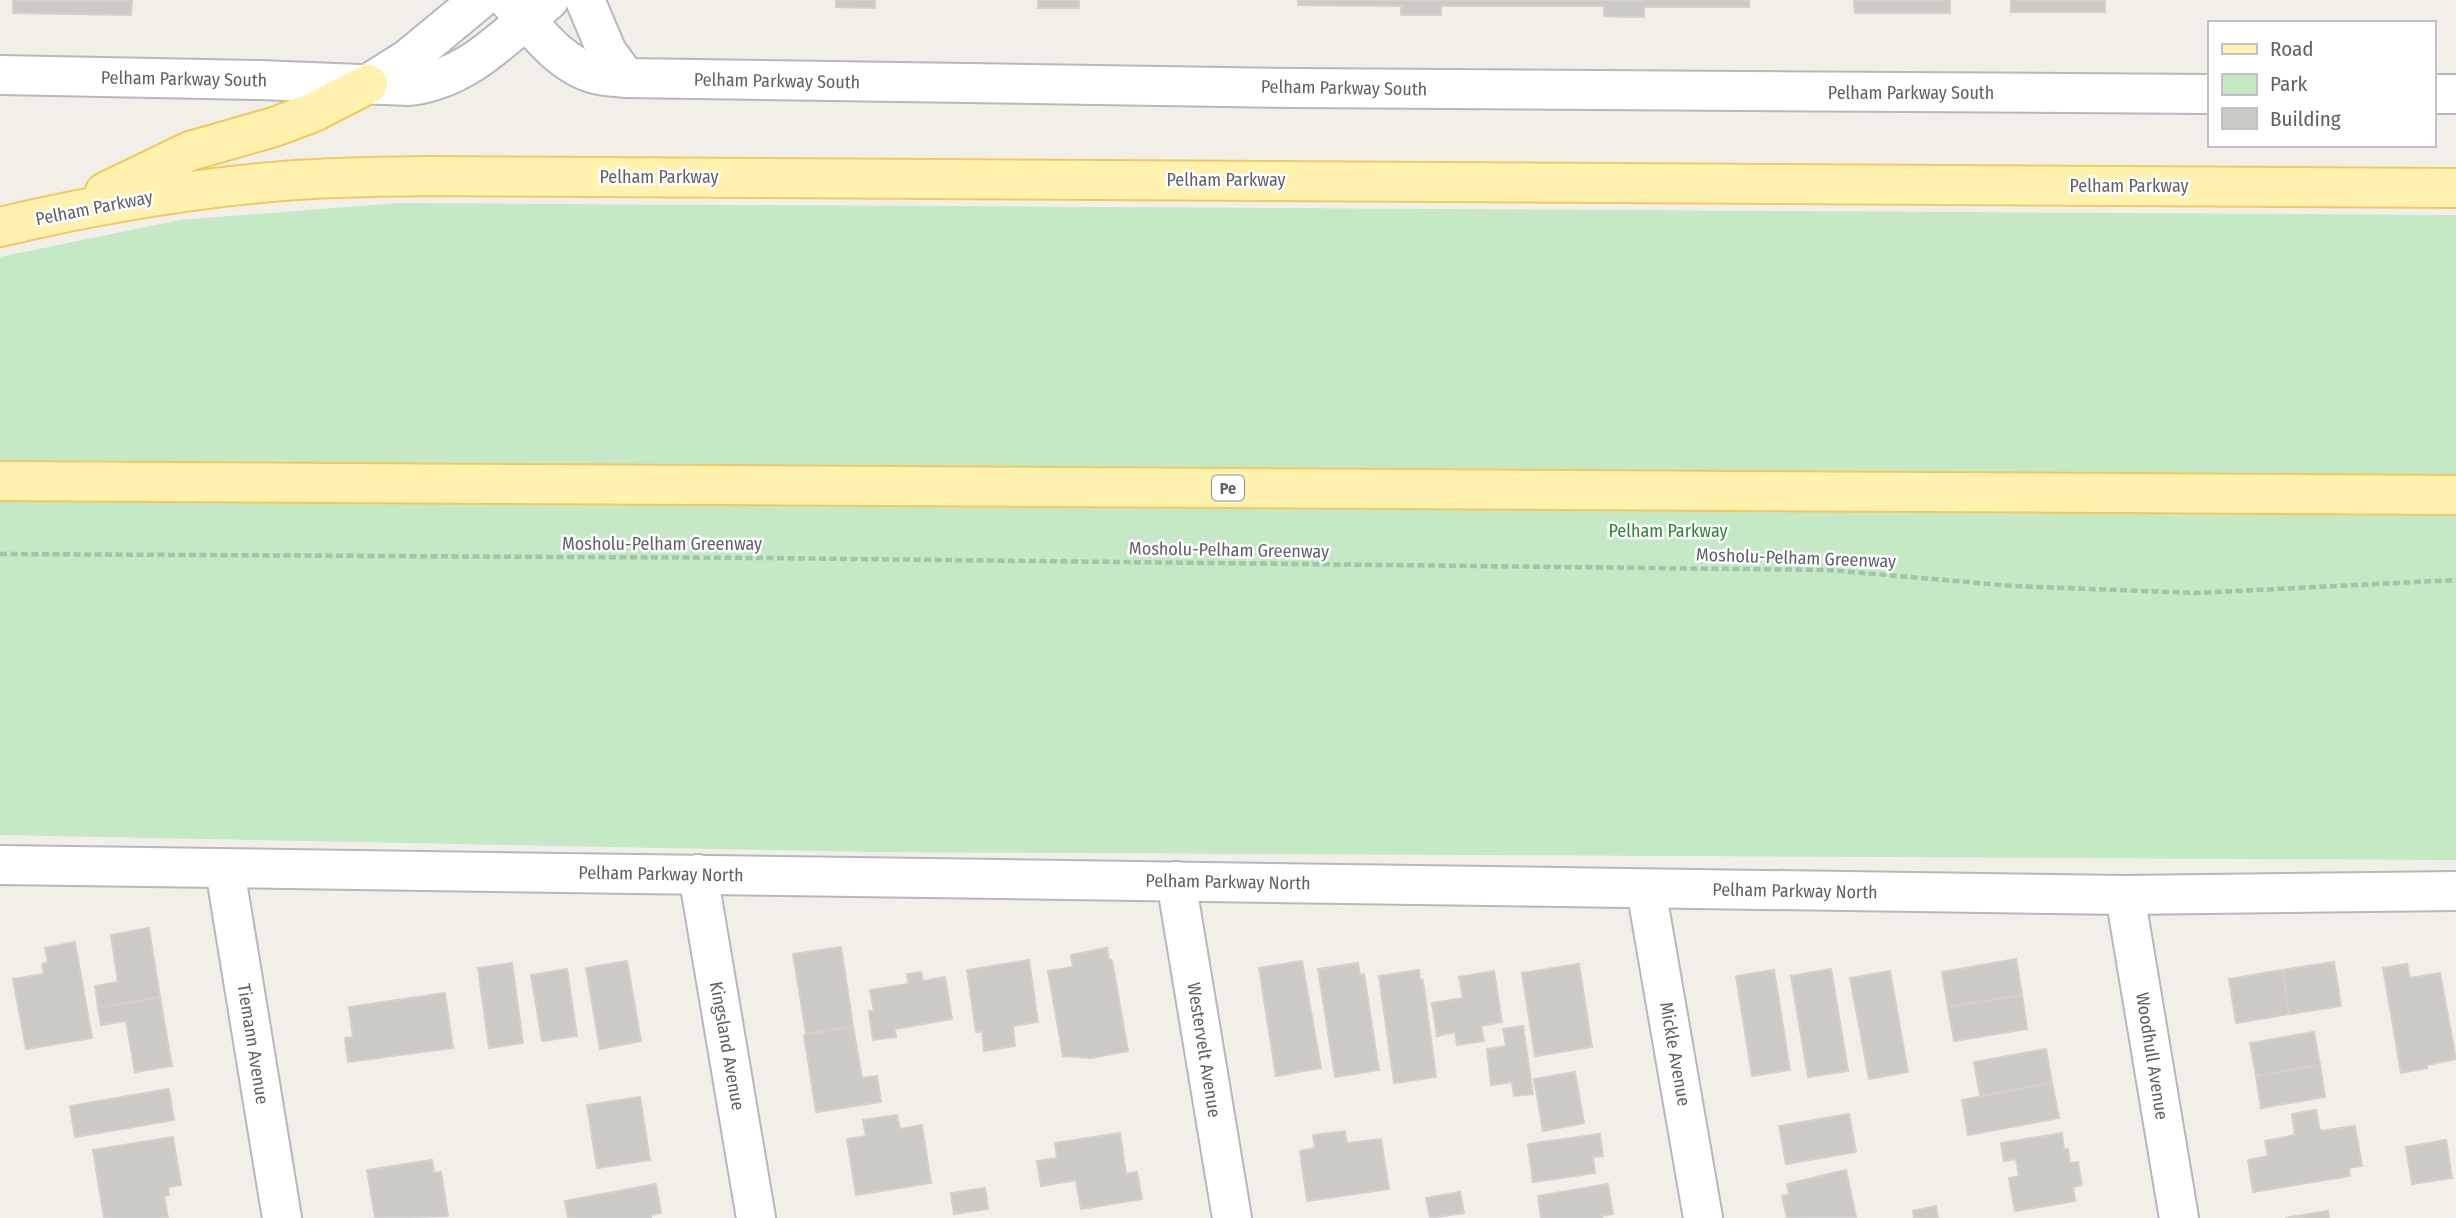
<svg xmlns="http://www.w3.org/2000/svg" width="2456" height="1218" font-family="'Fira Sans Condensed',sans-serif">
  <style>
    .green { fill: #c5e8c5 }
    .building { fill: #cccac5; stroke: #d6d1c6; stroke-width: 2 }
    .lines { fill: none; stroke-linecap: round; stroke-linejoin: round }
    .street-casing { stroke: #b5b8bc; stroke-width: 42 }
    .primary-casing { stroke: #f2c960; stroke-width: 42 }
    .path { stroke: #9cc7a9; stroke-width: 4.5; stroke-dasharray: 7 3.5; stroke-linecap: butt }
    .street { stroke: #fff; stroke-width: 38 }
    .primary { stroke: #fff2af; stroke-width: 38 }
    .labels { text-anchor: middle; stroke-width: 5; stroke-linejoin: round; paint-order: stroke }
    .shield { fill: #fff; stroke: #8f9295; stroke-width: 2 }
    .shield-label { font-size: 16px; font-weight: bold; fill: #5f6368 }
    .street-label { font-size: 18px; fill: #5f6368; stroke: #fff }
    .park-label { font-size: 18px; fill: #348238; stroke: #fff }
  </style>
  <rect width="100%" height="100%" fill="#f1efe8"/>
  <!-- green -->
  <path class="green" d="M 398,203 L 2456,215 L 2456,860 L 872,852 L 0,835 L 0,257 L 180,220 Z"/>
  <!-- building -->
  <g class="building">
    <path d="M 13,0 L 132,0 L 131,15 L 13,13 Z"/>
    <path d="M 836,0 L 875,0 L 875,8 L 836,7 Z"/>
    <rect x="1038" y="0" width="41" height="8"/>
    <path d="M 1298,0 L 1749,0 L 1749,7 L 1644,7 L 1644,17 L 1623,17 L 1604,16 L 1604,6 L 1441,6 L 1441,15 L 1401,15 L 1401,6 L 1298,5 Z"/>
    <path d="M 1854,0 L 1950,0 L 1950,13 L 1855,13 Z"/>
    <rect x="2011" y="0" width="94" height="12"/>
    <path d="M 149,928 L 160,997 L 98,1008 L 95,986 L 118,982 L 111,935 Z"/>
    <path d="M 75,942 L 92,1038 L 26,1049 L 13,979 L 44,974 L 42,964 L 48,962 L 45,948 Z"/>
    <path d="M 841,947 L 853,1026 L 806,1034 L 793,954 Z"/>
    <path d="M 1107,948 L 1109,960 L 1112,960 L 1128,1051 L 1091,1058 L 1063,1056 L 1048,971 L 1073,967 L 1071,955 Z"/>
    <path d="M 2016,959 L 2022,995 L 1948,1007 L 1942,972 Z"/>
    <path d="M 1029,960 L 1038,1022 L 1013,1026 L 1015,1046 L 984,1051 L 982,1031 L 976,1032 L 967,970 Z"/>
    <path d="M 627,961 L 641,1041 L 600,1049 L 586,968 Z"/>
    <path d="M 1302,961 L 1321,1068 L 1276,1076 L 1259,968 Z"/>
    <path d="M 2334,962 L 2341,1006 L 2289,1014 L 2282,970 Z"/>
    <path d="M 512,963 L 523,1043 L 489,1048 L 478,968 Z"/>
    <path d="M 1358,963 L 1360,975 L 1364,974 L 1379,1070 L 1335,1077 L 1318,969 Z"/>
    <path d="M 1579,964 L 1592,1047 L 1535,1056 L 1522,973 Z"/>
    <path d="M 2407,964 L 2410,978 L 2440,973 L 2456,1059 L 2427,1065 L 2427,1068 L 2401,1073 L 2383,968 Z"/>
    <path d="M 567,969 L 577,1036 L 542,1041 L 531,975 Z"/>
    <path d="M 1831,969 L 1848,1071 L 1808,1077 L 1791,976 Z"/>
    <path d="M 1419,970 L 1420,980 L 1423,980 L 1436,1077 L 1394,1083 L 1379,976 Z"/>
    <path d="M 1774,970 L 1790,1070 L 1752,1076 L 1736,976 Z"/>
    <path d="M 2282,970 L 2289,1014 L 2236,1023 L 2229,979 Z"/>
    <path d="M 1494,971 L 1502,1022 L 1481,1026 L 1484,1041 L 1457,1045 L 1455,1032 L 1437,1036 L 1432,1003 L 1463,998 L 1459,977 Z"/>
    <path d="M 1890,971 L 1908,1072 L 1869,1079 L 1850,978 Z"/>
    <path d="M 921,972 L 923,981 L 945,977 L 952,1019 L 895,1029 L 896,1037 L 873,1040 L 869,1011 L 874,1011 L 870,990 L 908,984 L 907,974 Z"/>
    <path d="M 445,993 L 453,1048 L 348,1062 L 345,1038 L 353,1037 L 349,1007 Z"/>
    <path d="M 2022,995 L 2027,1029 L 1954,1041 L 1948,1007 Z"/>
    <path d="M 160,997 L 172,1066 L 135,1072 L 126,1021 L 101,1025 L 98,1008 Z"/>
    <path d="M 853,1026 L 862,1078 L 877,1076 L 881,1102 L 816,1112 L 804,1035 Z"/>
    <path d="M 1523,1026 L 1533,1094 L 1514,1096 L 1512,1082 L 1491,1085 L 1487,1049 L 1506,1046 L 1503,1029 Z"/>
    <path d="M 2314,1032 L 2320,1065 L 2256,1076 L 2250,1043 Z"/>
    <path d="M 2046,1049 L 2052,1083 L 1980,1096 L 1974,1062 Z"/>
    <path d="M 2320,1065 L 2325,1097 L 2261,1108 L 2256,1076 Z"/>
    <path d="M 1575,1072 L 1584,1123 L 1543,1131 L 1534,1079 Z"/>
    <path d="M 2052,1083 L 2059,1118 L 1968,1135 L 1962,1100 Z"/>
    <path d="M 169,1089 L 174,1120 L 75,1137 L 70,1106 Z"/>
    <path d="M 640,1097 L 650,1160 L 597,1168 L 587,1105 Z"/>
    <path d="M 2316,1110 L 2320,1131 L 2355,1126 L 2362,1166 L 2349,1168 L 2350,1176 L 2253,1192 L 2248,1160 L 2268,1156 L 2265,1141 L 2295,1135 L 2292,1114 Z"/>
    <path d="M 1849,1114 L 1856,1152 L 1786,1164 L 1779,1126 Z"/>
    <path d="M 897,1115 L 900,1129 L 922,1125 L 931,1183 L 856,1195 L 847,1139 L 866,1136 L 863,1120 Z"/>
    <path d="M 1345,1131 L 1347,1143 L 1381,1139 L 1389,1189 L 1307,1201 L 1300,1151 L 1315,1148 L 1313,1135 Z"/>
    <path d="M 1120,1133 L 1126,1174 L 1137,1172 L 1142,1199 L 1081,1209 L 1076,1180 L 1041,1186 L 1037,1161 L 1057,1158 L 1055,1143 Z"/>
    <path d="M 2062,1133 L 2064,1150 L 2068,1149 L 2070,1163 L 2078,1162 L 2082,1185 L 2073,1187 L 2075,1201 L 2015,1211 L 2009,1178 L 2019,1176 L 2016,1159 L 2004,1161 L 2001,1143 Z"/>
    <path d="M 1600,1134 L 1603,1156 L 1593,1157 L 1595,1173 L 1533,1182 L 1528,1144 Z"/>
    <path d="M 173,1137 L 181,1185 L 168,1187 L 169,1195 L 164,1196 L 168,1218 L 104,1218 L 93,1150 Z"/>
    <path d="M 2446,1140 L 2452,1178 L 2412,1184 L 2406,1147 Z"/>
    <path d="M 432,1160 L 434,1173 L 441,1172 L 448,1216 L 375,1218 L 367,1170 Z"/>
    <path d="M 1846,1170 L 1856,1217 L 1787,1218 L 1782,1196 L 1789,1194 L 1787,1184 Z"/>
    <path d="M 656,1184 L 661,1213 L 651,1215 L 651,1218 L 568,1218 L 565,1201 Z"/>
    <path d="M 1608,1184 L 1613,1214 L 1602,1216 L 1602,1218 L 1541,1218 L 1538,1196 Z"/>
    <path d="M 985,1188 L 988,1209 L 954,1214 L 951,1193 Z"/>
    <path d="M 1460,1192 L 1464,1213 L 1430,1218 L 1426,1198 Z"/>
    <path d="M 1936,1206 L 1938,1218 L 1914,1218 L 1913,1211 Z"/>
    <path d="M 2328,1211 L 2329,1218 L 2285,1218 Z"/>
  </g>
  <g class="lines">
    <defs>
      <g id="street">
        <path d="M 508,0 C 534,27 560,67 599,75 C 608,77 618,77 626,78 L 1294,88 L 2209,94"/>
        <path d="M 585,0 L 607,52 L 626,78"/>
        <path d="M 0,75 L 260,80 L 410,86 C 468,79 505,36 549,0"/>
        <path d="M 368,84 L 409,58 L 479,0"/>
        <path d="M 2433,94 L 2456,94"/>
        <path d="M 0,865 L 2125,895 L 2456,891"/>
        <path d="M 225,870 L 282,1218"/>
        <path d="M 698,874 L 756,1218"/>
        <path d="M 1176,881 L 1232,1218"/>
        <path d="M 1646,889 L 1703,1218"/>
        <path d="M 2125,895 L 2179,1218"/>
      </g>
      <g id="primary">
        <path d="M 105,192 L 190,151 L 274,127 L 314,112 L 368,84"/>
        <path d="M 0,227 C 93,205 187,189 283,181 C 330,177 379,177 426,176 L 2456,188"/>
        <path d="M 0,481 L 2456,495"/>
      </g>
    </defs>
    <!-- street casing -->
    <use href="#street" class="street-casing"/>
    <!-- primary casing -->
    <use href="#primary" class="primary-casing"/>
    <!-- path -->
    <path class="path" d="M 0,554 L 767,558 L 1829,570 L 2013,586 L 2197,593 L 2456,580"/>
    <!-- street -->
    <use href="#street" class="street"/>
    <!-- primary -->
    <use href="#primary" class="primary"/>
  </g>
  <g class="labels">
    <!-- shield labels -->
    <rect class="shield" x="1212" y="475.5" width="32" height="25" rx="5"/>
    <g class="shield-label">
      <text x="1228" y="494">Pe</text>
    </g>
    <!-- street labels -->
    <g class="street-label">
      <text transform="translate(184 79) rotate(1)" y="6">Pelham Parkway South</text>
      <text transform="translate(777 81) rotate(1)" y="6">Pelham Parkway South</text>
      <text transform="translate(1344 88) rotate(1)" y="6">Pelham Parkway South</text>
      <text x="1911" y="99">Pelham Parkway South</text>
      <text x="659" y="183">Pelham Parkway</text>
      <text x="1226" y="186">Pelham Parkway</text>
      <text x="2129" y="192">Pelham Parkway</text>
      <text transform="translate(94 208) rotate(-11)" y="6">Pelham Parkway</text>
      <text x="662" y="550">Mosholu-Pelham Greenway</text>
      <text transform="translate(1229 550) rotate(1)" y="6">Mosholu-Pelham Greenway</text>
      <text transform="translate(1796 558) rotate(2)" y="6">Mosholu-Pelham Greenway</text>
      <text transform="translate(661 874) rotate(1)" y="6">Pelham Parkway North</text>
      <text transform="translate(1228 882) rotate(1)" y="6">Pelham Parkway North</text>
      <text transform="translate(1795 891) rotate(1)" y="6">Pelham Parkway North</text>
      <text transform="translate(253 1044) rotate(81)" y="6">Tiemann Avenue</text>
      <text transform="translate(727 1046) rotate(80)" y="6">Kingsland Avenue</text>
      <text transform="translate(1204 1050) rotate(81)" y="6">Westervelt Avenue</text>
      <text transform="translate(1675 1054) rotate(80)" y="6">Mickle Avenue</text>
      <text transform="translate(2152 1056) rotate(81)" y="6">Woodhull Avenue</text>
    </g>
    <!-- park labels -->
    <g class="park-label">
      <text x="1668" y="537">Pelham Parkway</text>
    </g>
  </g>
  <!-- legend -->
  <rect x="2208" y="21" width="228" height="126" fill="#ffffff" stroke="#bfc1c3" stroke-width="2"/>
  <rect x="2222" y="44" width="35" height="10" fill="#fff2af" stroke="#bfc1c3" stroke-width="2"/>
  <text x="2270" y="56" font-size="21" fill="#5f6368">Road</text>
  <rect x="2222" y="74" width="35" height="21" fill="#c5e8c5" stroke="#bfc1c3" stroke-width="2"/>
  <text x="2270" y="91" font-size="21" fill="#5f6368">Park</text>
  <rect x="2222" y="108" width="35" height="21" fill="#cccac5" stroke="#bfc1c3" stroke-width="2"/>
  <text x="2270" y="126" font-size="21" fill="#5f6368">Building</text>
</svg>
